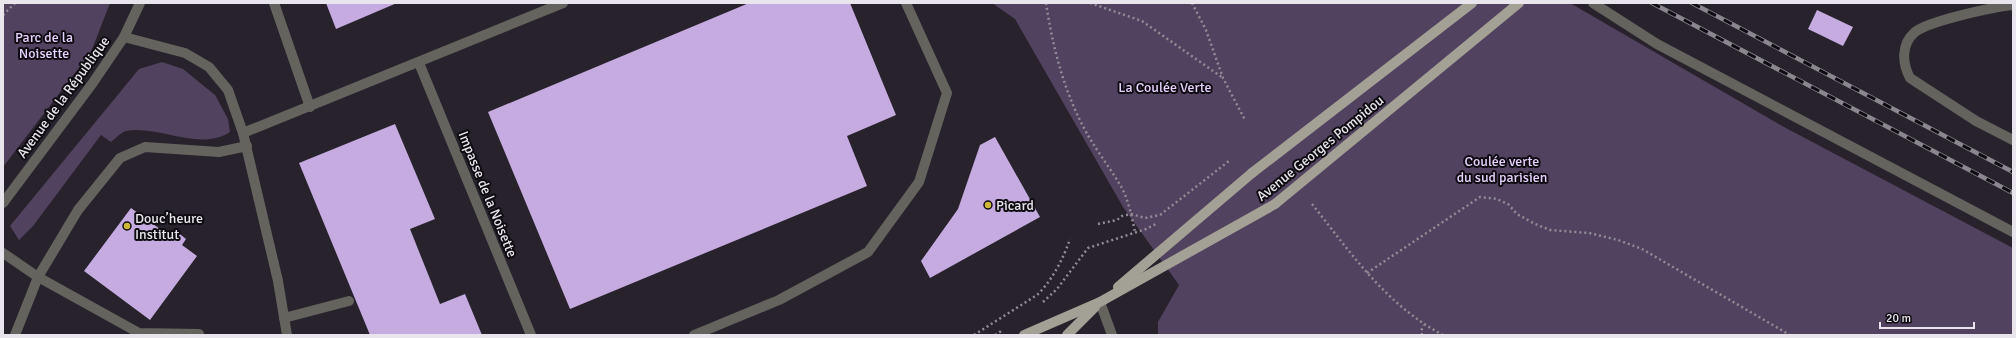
<svg xmlns="http://www.w3.org/2000/svg" width="2016" height="338" font-family="Signika,sans-serif">
  <style>
    .green { fill: #51425f }
    .building { fill: #c5abdf }
    .lines { fill: none; stroke-linecap: round; stroke-linejoin: round }
    .path { stroke: #918d95; stroke-width: 2.5; stroke-dasharray: 2 3; stroke-linecap: butt }
    .minor { stroke: #64635d; stroke-width: 10 }
    .major { stroke: #a3a196; stroke-width: 10 }
    .rail-casing { stroke: #8b878f; stroke-width: 4.5 }
    .rail { stroke: #0e0c11; stroke-width: 3; stroke-dasharray: 9; stroke-linecap: butt }
    .major-bridge { stroke: #a3a196; stroke-width: 10 }
    .poi-dot { fill: #cfb837; stroke: #0e0c11; stroke-width: 1.5 }
    .labels { text-anchor: middle; stroke-width: 4; stroke-linejoin: round; paint-order: stroke }
    .park-label { font-size: 14px; fill: #e7d1fe; stroke: #0e0c11 }
    .street-label { font-size: 14px; fill: #e8e5ec; stroke: #0e0c11 }
    .poi-label { font-size: 14px; fill: #e8e5ec; stroke: #0e0c11; text-anchor: start }
  </style>
  <rect width="100%" height="100%" fill="#27222c"/>
  <!-- green -->
  <g class="green">
    <path d="M 3,3 L 110,3 L 91,52 L 3,167 Z"/>
    <path d="M 992,3 L 1570,3 L 1784,127 L 2013,248 L 2013,335 L 1158,335 L 1158,322 L 1179,285 L 1123,207 L 1015,19 Z"/>
    <path d="M 162,62 L 183,69 L 215,95 L 228,119 L 230,132 C 200,152 159,125 126,131 C 121,132 115,139 111,142 L 101,135 L 33,226 L 19,240 L 10,226 L 139,69 Z"/>
  </g>
  <!-- building -->
  <g class="building">
    <path d="M 326,3 L 397,3 L 336,29 Z"/>
    <path d="M 749,3 L 850,3 L 896,115 L 847,136 L 867,186 L 570,309 L 488,112 Z"/>
    <path d="M 1817,10 L 1853,27 L 1843,46 L 1808,29 Z"/>
    <path d="M 395,124 L 435,219 L 410,229 L 440,304 L 465,294 L 482,335 L 370,335 L 299,163 Z"/>
    <path d="M 995,137 L 1040,217 L 930,278 L 921,261 L 958,209 L 980,145 Z"/>
    <path d="M 131,208 L 171,237 L 176,231 L 186,239 L 182,245 L 197,256 L 150,320 L 84,271 Z"/>
  </g>
  <g class="lines">
    <!-- path -->
    <g class="path">
      <path d="M 1046,3 C 1053,49 1065,96 1089,137 C 1099,154 1112,171 1122,188 C 1129,202 1132,218 1135,232"/>
      <path d="M 1090,3 L 1142,21 L 1223,78"/>
      <path d="M 1192,3 L 1206,30 L 1223,78 L 1245,120"/>
      <path d="M 3,15 L 15,3"/>
      <path d="M 1312,204 C 1351,253 1386,305 1443,335"/>
      <path d="M 1098,224 L 1117,220 L 1122,216 L 1131,214 L 1145,218 L 1160,215 L 1229,161"/>
      <path d="M 1367,273 L 1480,197 L 1497,199 L 1508,204 L 1517,214 L 1535,224 L 1550,230 L 1589,233 L 1618,240 L 1642,249 L 1790,335"/>
      <path d="M 1043,302 L 1057,289 L 1088,248 L 1146,229 L 1156,224"/>
      <path d="M 974,335 L 1037,295 C 1052,281 1064,257 1070,239"/>
      <path d="M 995,335 L 1003,330"/>
      <path d="M 1422,335 L 1421,331 L 1424,325"/>
    </g>
    <!-- minor -->
    <g class="minor">
      <path d="M 274,3 L 310,107"/>
      <path d="M 1593,3 L 1657,44 L 2013,232"/>
      <path d="M 2013,5 C 1993,7 1929,21 1915,32 C 1901,44 1902,63 1910,78 L 1976,121 L 2013,140"/>
      <path d="M 124,37 L 185,53 L 209,67 L 228,90 L 243,133 L 278,281 L 287,335"/>
      <path d="M 419,63 L 531,335"/>
      <path d="M 243,133 L 563,3"/>
      <path d="M 3,203 L 92,84 L 124,37 L 140,3"/>
      <path d="M 3,253 L 38,277 L 139,333 L 199,334"/>
      <path d="M 1100,302 L 1112,335"/>
      <path d="M 284,318 L 349,301"/>
      <path d="M 15,335 L 38,277 L 78,210 L 120,158 L 145,147 L 219,152 L 247,146"/>
      <path d="M 694,335 L 779,300 L 868,252 L 919,182 L 947,93 L 906,3"/>
    </g>
    <!-- major -->
    <g class="major">
      <path d="M 1118,287 L 1252,173"/>
      <path d="M 1024,335 L 1100,302 L 1275,204"/>
      <path d="M 1067,335 L 1095,307"/>
    </g>
    <defs>
      <g id="rail">
        <path d="M 1652,3 L 2013,193"/>
        <path d="M 1692,3 L 2013,172"/>
      </g>
    </defs>
    <!-- rail casing -->
    <use href="#rail" class="rail-casing"/>
    <!-- rail -->
    <use href="#rail" class="rail"/>
    <!-- major-bridge -->
    <g class="major-bridge">
      <path d="M 1252,173 L 1472,3"/>
      <path d="M 1275,204 L 1519,3"/>
    </g>
  </g>
  <!-- markers -->
  <g class="poi-dot">
    <circle cx="988" cy="205" r="4"/>
    <circle cx="127" cy="226" r="4"/>
  </g>
  <g class="labels">
    <!-- park labels -->
    <g class="park-label">
      <text x="44" y="42">Parc de la<tspan x="44" dy="16">Noisette</tspan></text>
      <text x="1165" y="92">La Coulée Verte</text>
      <text x="1502" y="166">Coulée verte<tspan x="1502" dy="16">du sud parisien</tspan></text>
    </g>
    <!-- street labels -->
    <g class="street-label">
      <text transform="translate(63 97) rotate(-54)" y="5">Avenue de la République</text>
      <text transform="translate(1320 148) rotate(-39)" y="5">Avenue Georges Pompidou</text>
      <text transform="translate(488 194) rotate(68)" y="5">Impasse de la Noisette</text>
    </g>
    <!-- poi labels -->
    <g class="poi-label">
      <text x="996" y="210">Picard</text>
      <text x="135" y="223">Douc’heure<tspan x="135" dy="16">Institut</tspan></text>
    </g>
  </g>
  <!-- border -->
  <rect width="2016" height="338" fill="none" stroke="#e8e5ec" stroke-width="8"/>
  <!-- scale -->
  <path d="M1880 322v6h94v-6" fill="none" stroke="#e8e5ec" stroke-width="2"/>
  <text x="1886" y="322" font-size="12" fill="#e8e5ec" stroke="#0e0c11" stroke-width="3" paint-order="stroke">20 m</text>
</svg>
